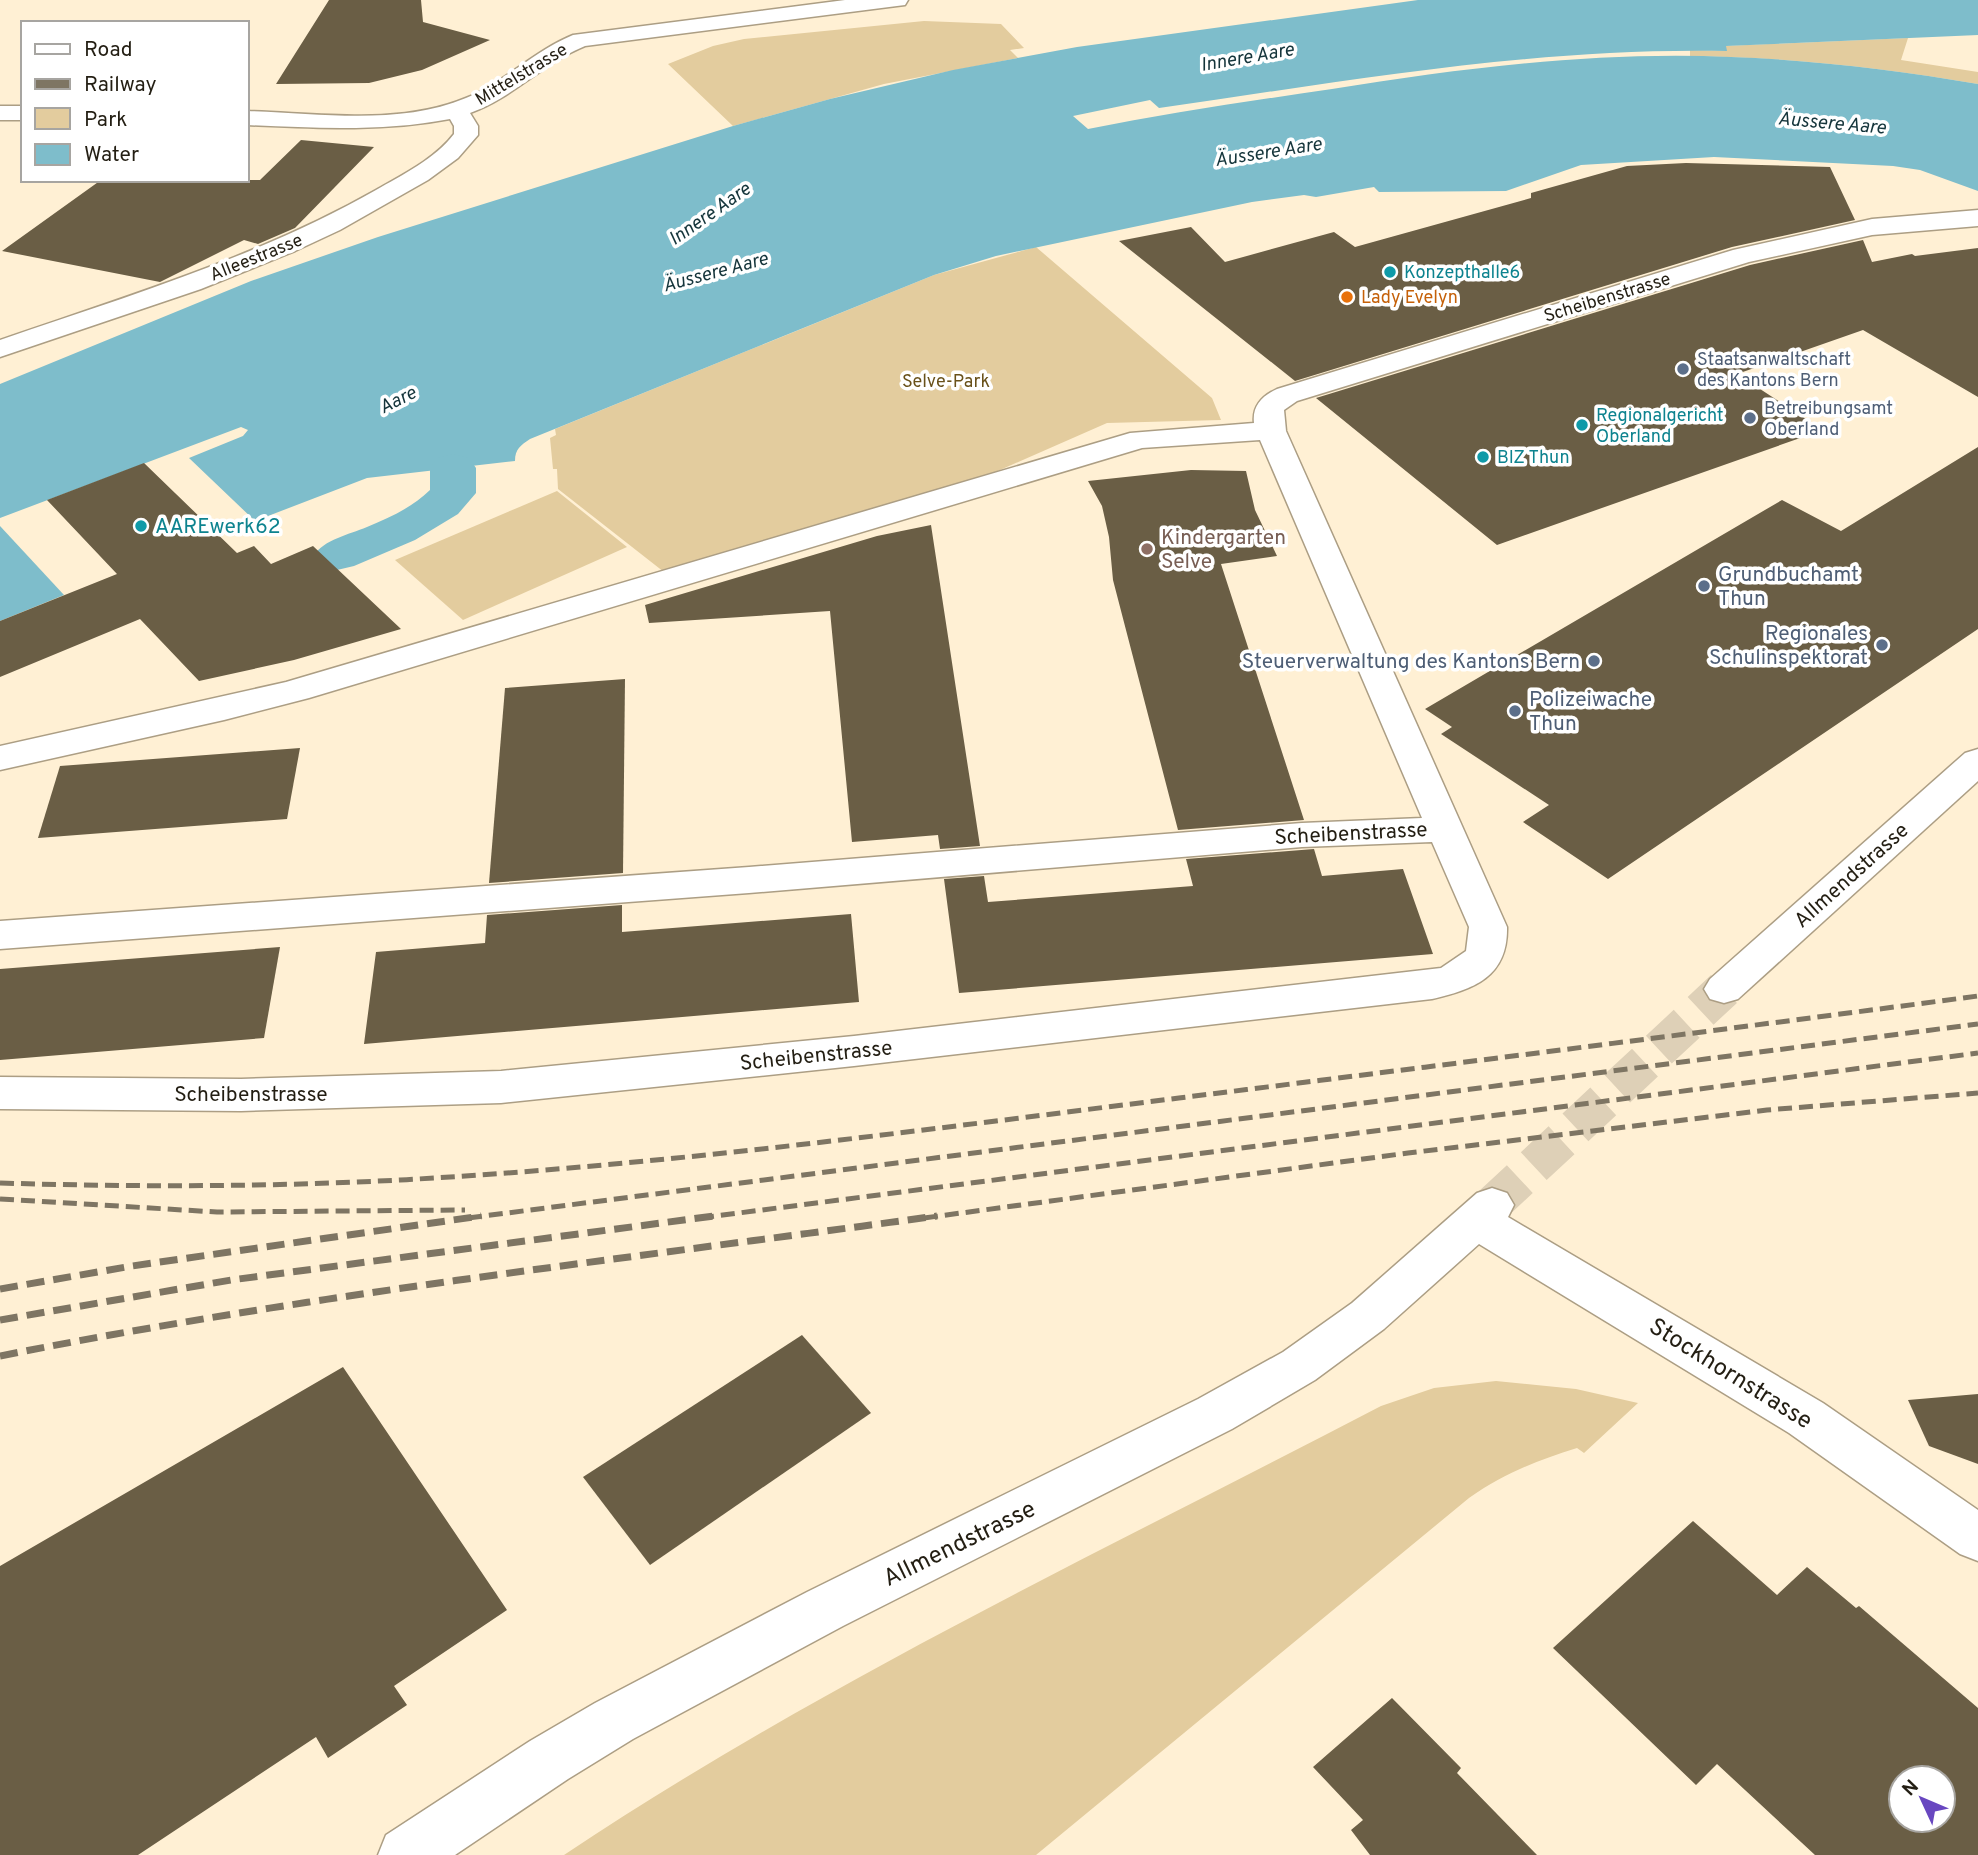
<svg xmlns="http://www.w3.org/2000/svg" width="1978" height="1855" font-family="Overpass,sans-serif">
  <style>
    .green { fill: #e3cc9e }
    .water { fill: #7ebdcb }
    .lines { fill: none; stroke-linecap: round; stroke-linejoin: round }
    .canal { fill: #7ebdcb; fill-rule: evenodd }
    .building { fill: #6a5e45; fill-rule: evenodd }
    .secondary-tunnel { stroke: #ded0b7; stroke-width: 38; stroke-dasharray: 38 19; stroke-linecap: butt }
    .street-casing { stroke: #ac9e84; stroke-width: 3 }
    .secondary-casing { stroke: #ac9e84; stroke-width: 3 }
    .street { fill: #fff; fill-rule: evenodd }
    .secondary { fill: #fff; fill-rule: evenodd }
    .rail-far1 { stroke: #7e7563; stroke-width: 5; stroke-dasharray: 14 7; stroke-linecap: butt }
    .rail { stroke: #7e7563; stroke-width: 7; stroke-dasharray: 18 9; stroke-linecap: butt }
    .culture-dot { fill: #0f9aa8; stroke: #fff; stroke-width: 2.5 }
    .food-dot { fill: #e8710a; stroke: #fff; stroke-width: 2.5 }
    .service-dot { fill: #5c6f8a; stroke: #fff; stroke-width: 2.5 }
    .education-dot { fill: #8d6e63; stroke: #fff; stroke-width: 2.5 }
    .labels { text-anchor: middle; stroke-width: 7; stroke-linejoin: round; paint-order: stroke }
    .far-street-label { font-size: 18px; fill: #231e13; stroke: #fff }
    .far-culture-label { font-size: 18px; fill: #0d838f; stroke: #fff; text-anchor: start }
    .far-food-label { font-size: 18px; fill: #c56008; stroke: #fff; text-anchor: start }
    .far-service-label { font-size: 18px; fill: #4e5e75; stroke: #fff; text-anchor: start }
    .far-park-label { font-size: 18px; fill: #69511a; stroke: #fff }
    .far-water-label { font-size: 19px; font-style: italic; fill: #15353b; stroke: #fff }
    .culture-label { font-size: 21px; fill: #0d838f; stroke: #fff; text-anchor: start }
    .education-label { font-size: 21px; fill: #785e54; stroke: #fff; text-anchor: start }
    .service-label { font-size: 21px; fill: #4e5e75; stroke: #fff; text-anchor: start }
    .street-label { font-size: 21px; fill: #231e13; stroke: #fff }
    .near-street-label { font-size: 24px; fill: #231e13; stroke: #fff }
  </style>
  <rect width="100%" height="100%" fill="#fff0d4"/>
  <!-- green -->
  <g class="green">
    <path d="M 924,21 L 1001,24 L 1024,48 L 1010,50 L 1018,58 L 884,84 L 733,126 L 668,64 L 713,46 L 744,39 Z"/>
    <path d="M 1908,38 L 1901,60 L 1978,72 L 1978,84 C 1883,68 1786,57 1690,56 L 1690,50 L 1726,51 L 1725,46 Z"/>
    <path d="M 1036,247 L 1212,398 L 1221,420 L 1107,423 L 975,481 L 664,572 L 558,489 L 557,469 L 553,469 L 550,438 L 556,435 L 555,429 L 934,275 Z"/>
    <path d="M 557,491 L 627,547 L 463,620 L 395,560 Z"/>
    <path d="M 1496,1381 L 1576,1389 L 1638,1403 L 1584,1453 L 1577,1448 C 1536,1461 1505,1473 1469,1498 L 1036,1855 L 564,1855 C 823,1682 1105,1550 1381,1406 L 1434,1388 Z"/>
  </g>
  <!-- water -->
  <g class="water">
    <path d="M 1418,0 L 1978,0 L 1978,35 L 1726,46 L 1727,51 C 1536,47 1348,81 1159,108 L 1150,100 L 1073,116 L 1088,129 C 1168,113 1250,101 1332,89 C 1463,68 1598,51 1731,57 C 1814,60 1897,70 1978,84 L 1978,191 L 1920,170 L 1893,166 L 1714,157 L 1581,165 L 1506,191 L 1379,192 L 1374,187 L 1316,197 L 1304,195 L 1252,202 L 996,256 L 934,275 L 530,439 C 521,445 515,449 515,461 L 367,478 L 255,521 L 189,458 L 243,436 L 248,430 L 241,427 L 0,518 L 0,384 L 251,281 L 378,237 L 733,126 L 830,99 L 953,70 L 1077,47 Z"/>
    <path d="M 0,526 L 64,595 L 0,621 Z"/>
  </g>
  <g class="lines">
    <!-- canal -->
    <path class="canal" d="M 453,454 L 469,458 L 476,468 L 476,493 L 458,514 L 415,540 L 354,566 L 337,570 L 320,566 L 313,556 C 325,539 348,535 367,527 C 389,518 413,507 430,490 L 430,468 L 437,458 Z"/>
  </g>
  <!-- building -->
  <g class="building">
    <path d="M 329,0 L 421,0 L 423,22 L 490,40 L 422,70 L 369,83 L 276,84 Z"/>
    <path d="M 301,140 L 374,147 L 295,228 L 258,244 L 244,240 L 160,282 L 2,251 L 101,180 L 260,180 Z"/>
    <path d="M 1686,163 L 1830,167 L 1855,220 L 1732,247 L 1295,381 L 1119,241 L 1191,227 L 1225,262 L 1334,232 L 1355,247 L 1531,198 L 1531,193 L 1627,166 Z"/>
    <path d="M 1863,240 L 1872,262 L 1912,254 L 1915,256 L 1978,248 L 1978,397 L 1863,330 L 1737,374 L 1823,430 L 1497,545 L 1316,398 L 1750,265 Z"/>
    <path d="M 1978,447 L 1978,629 L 1608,879 L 1523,822 L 1549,805 L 1441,734 L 1452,727 L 1425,709 L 1782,500 L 1841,531 Z"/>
    <path d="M 144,463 L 237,553 L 254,546 L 271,564 L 313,546 L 401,629 L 294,660 L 199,681 L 140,619 L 0,677 L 0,621 L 117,574 L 47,500 Z"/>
    <path d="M 1191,470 L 1246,471 L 1255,510 L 1277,556 L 1221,564 L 1304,820 L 1178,830 L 1113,580 L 1109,537 L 1102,506 L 1088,481 Z"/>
    <path d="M 931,525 L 980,846 L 940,849 L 938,835 L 852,842 L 830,611 L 649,623 L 645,605 L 877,536 Z"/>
    <path d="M 625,679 L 623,873 L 489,883 L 505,688 Z"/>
    <path d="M 300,748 L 287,819 L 38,838 L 60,766 Z"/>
    <path d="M 1314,849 L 1322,876 L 1403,869 L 1433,954 L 959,993 L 944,879 L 984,876 L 988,902 L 1193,886 L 1186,859 Z"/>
    <path d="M 622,905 L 622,932 L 851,914 L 859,1002 L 364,1044 L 376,952 L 485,943 L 487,915 Z"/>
    <path d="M 280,947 L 264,1038 L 0,1060 L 0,969 Z"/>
    <path d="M 802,1335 L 871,1413 L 650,1565 L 583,1477 Z"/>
    <path d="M 343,1367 L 507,1610 L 394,1686 L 407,1705 L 328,1758 L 316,1737 L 138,1855 L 0,1855 L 0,1566 Z"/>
    <path d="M 1978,1394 L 1978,1464 L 1929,1446 L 1908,1400 Z"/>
    <path d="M 1693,1521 L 1777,1595 L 1807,1567 L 1856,1608 L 1859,1606 L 1978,1708 L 1978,1855 L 1815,1855 L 1717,1764 L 1696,1785 L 1553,1648 ZM 1901,1778 L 1943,1778 L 1943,1820 L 1901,1820 Z"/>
    <path d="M 1392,1698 L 1461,1768 L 1457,1773 L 1537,1855 L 1370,1855 L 1351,1830 L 1363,1820 L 1313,1767 Z"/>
  </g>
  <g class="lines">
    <!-- secondary-tunnel -->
    <path class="secondary-tunnel" d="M 1492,1205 L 1724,989"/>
    <defs>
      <g id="street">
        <path d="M 845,0 L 908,0 L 905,5 L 897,6 L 585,46 C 543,63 513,98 470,113 L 478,126 L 478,135 L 458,158 L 428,180 L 340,230 L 295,251 L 201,289 L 0,357 L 0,340 C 128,296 258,257 376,190 C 402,175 435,159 454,134 L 454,126 L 450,119 C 383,132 315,128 247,125 L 247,111 C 318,113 399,126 466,98 C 505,82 534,51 573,35 Z"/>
        <rect x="0" y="106" width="23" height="14"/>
        <path d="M 1978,210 L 1978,226 L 1872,235 L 1749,262 L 1297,401 L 1284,410 L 1286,431 L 1507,927 C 1508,977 1474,989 1432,999 L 854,1066 L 501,1103 L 241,1111 L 0,1109 L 0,1077 L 241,1079 L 501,1071 L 854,1036 L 1441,968 L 1466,951 L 1469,927 L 1432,842 L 1302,847 L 749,893 L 0,949 L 0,921 L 749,867 L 1302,823 L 1422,818 L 1260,440 L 1142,448 L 309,698 L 224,720 L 0,770 L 0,746 L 286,682 L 1130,433 L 1254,423 C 1252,406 1262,396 1277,389 L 1733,250 L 1872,219 Z"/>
      </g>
      <g id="secondary">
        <path d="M 1978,749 L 1978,781 L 1738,999 L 1724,1003 L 1710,999 L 1704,989 L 1710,979 L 1965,753 Z"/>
        <path d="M 1492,1188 L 1507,1193 L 1514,1205 L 1508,1217 L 1823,1403 L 1978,1510 L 1978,1561 L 1960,1554 L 1789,1433 L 1479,1244 L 1384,1329 L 1315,1380 L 1232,1429 L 843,1626 L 633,1739 L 568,1779 L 455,1855 L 378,1855 L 386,1835 L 530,1741 L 595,1703 L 807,1592 L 1198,1399 L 1283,1352 L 1352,1303 L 1477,1193 Z"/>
      </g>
    </defs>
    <!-- street casing -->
    <use href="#street" class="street-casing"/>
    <!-- secondary casing -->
    <use href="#secondary" class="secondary-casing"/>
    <!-- street -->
    <use href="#street" class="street"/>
    <!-- secondary -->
    <use href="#secondary" class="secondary"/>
    <!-- rail-far1 -->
    <g class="rail-far1">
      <path d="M 0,1183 C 133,1187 266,1187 400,1180 C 639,1167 877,1136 1115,1106 C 1403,1070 1691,1034 1978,996"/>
      <path d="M 0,1199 L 217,1212 L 465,1210"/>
      <path d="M 468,1218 L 1978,1024"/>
      <path d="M 700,1218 L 1978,1053"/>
      <path d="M 924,1218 L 1408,1153 L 1767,1110 L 1978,1093"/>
    </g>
    <!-- rail -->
    <g class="rail">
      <path d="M 0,1289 L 132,1266 L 481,1216"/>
      <path d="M 0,1320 L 231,1280 L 714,1216"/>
      <path d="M 0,1356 C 310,1294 624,1259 937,1216"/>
    </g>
  </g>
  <!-- markers -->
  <g class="culture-dot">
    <circle cx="1390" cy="272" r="7"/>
    <circle cx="1582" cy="425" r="7"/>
    <circle cx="1483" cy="457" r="7"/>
    <circle cx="141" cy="526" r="7"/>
  </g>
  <circle class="food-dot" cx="1347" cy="297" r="7"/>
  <g class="service-dot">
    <circle cx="1683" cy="369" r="7"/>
    <circle cx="1750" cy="418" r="7"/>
    <circle cx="1704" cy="586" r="7"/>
    <circle cx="1882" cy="645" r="7"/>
    <circle cx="1594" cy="661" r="7"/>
    <circle cx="1515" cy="711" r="7"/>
  </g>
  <circle class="education-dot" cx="1147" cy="549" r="7"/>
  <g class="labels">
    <!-- far-street labels -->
    <g class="far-street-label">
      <text transform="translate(521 74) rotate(-31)" y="6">Mittelstrasse</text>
      <text transform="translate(256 257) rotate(-22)" y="6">Alleestrasse</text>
      <text transform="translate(1607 297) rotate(-17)" y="6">Scheibenstrasse</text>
    </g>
    <!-- far-culture labels -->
    <g class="far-culture-label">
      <text x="1404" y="278">Konzepthalle6</text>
      <text x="1596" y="421">Regionalgericht<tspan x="1596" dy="21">Oberland</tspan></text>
      <text x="1497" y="463">BIZ Thun</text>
    </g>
    <!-- far-food labels -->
    <g class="far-food-label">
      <text x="1361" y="303">Lady Evelyn</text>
    </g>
    <!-- far-service labels -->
    <g class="far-service-label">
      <text x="1697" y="365">Staatsanwaltschaft<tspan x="1697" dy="21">des Kantons Bern</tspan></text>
      <text x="1764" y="414">Betreibungsamt<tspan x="1764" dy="21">Oberland</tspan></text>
    </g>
    <!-- far-park labels -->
    <g class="far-park-label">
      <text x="946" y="387">Selve-Park</text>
    </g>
    <!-- far-water labels -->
    <g class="far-water-label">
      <text transform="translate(1247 56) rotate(-10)" y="7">Innere Aare</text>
      <text transform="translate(1832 122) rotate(5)" y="7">Äussere Aare</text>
      <text transform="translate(1268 151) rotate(-9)" y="7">Äussere Aare</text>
      <text transform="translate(709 213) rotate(-35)" y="7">Innere Aare</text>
      <text transform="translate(715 271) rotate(-15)" y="7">Äussere Aare</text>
      <text transform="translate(397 399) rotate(-27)" y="7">Aare</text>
    </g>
    <!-- culture labels -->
    <g class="culture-label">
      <text x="155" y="533">AAREwerk62</text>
    </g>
    <!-- education labels -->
    <g class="education-label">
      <text x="1161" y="544">Kindergarten<tspan x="1161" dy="24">Selve</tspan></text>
    </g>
    <!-- service labels -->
    <g class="service-label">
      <text x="1718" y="581">Grundbuchamt<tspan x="1718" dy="24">Thun</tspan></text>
      <text x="1868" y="640" text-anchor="end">Regionales<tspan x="1868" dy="24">Schulinspektorat</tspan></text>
      <text x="1580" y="668" text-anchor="end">Steuerverwaltung des Kantons Bern</text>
      <text x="1529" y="706">Polizeiwache<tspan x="1529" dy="24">Thun</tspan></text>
    </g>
    <!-- street labels -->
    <g class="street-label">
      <text transform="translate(1351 833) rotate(-3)" y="7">Scheibenstrasse</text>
      <text transform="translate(1851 875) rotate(-42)" y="7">Allmendstrasse</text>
      <text transform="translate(816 1055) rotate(-6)" y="7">Scheibenstrasse</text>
      <text x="251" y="1101">Scheibenstrasse</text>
    </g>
    <!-- near-street labels -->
    <g class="near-street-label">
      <text transform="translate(1731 1373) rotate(32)" y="8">Stockhornstrasse</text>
      <text transform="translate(959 1543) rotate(-26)" y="8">Allmendstrasse</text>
    </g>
  </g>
  <!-- legend -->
  <rect x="21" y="21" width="228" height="161" fill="#ffffff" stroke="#a7a5a1" stroke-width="2"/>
  <rect x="35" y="44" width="35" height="10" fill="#ffffff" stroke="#a7a5a1" stroke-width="2"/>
  <text x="84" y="56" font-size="21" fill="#231e13">Road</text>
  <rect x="35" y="79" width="35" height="10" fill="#7e7563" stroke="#a7a5a1" stroke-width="2"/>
  <text x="84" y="91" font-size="21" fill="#231e13">Railway</text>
  <rect x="35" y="108" width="35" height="21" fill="#e3cc9e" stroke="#a7a5a1" stroke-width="2"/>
  <text x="84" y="126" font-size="21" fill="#231e13">Park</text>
  <rect x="35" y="144" width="35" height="21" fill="#7ebdcb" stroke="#a7a5a1" stroke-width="2"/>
  <text x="84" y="161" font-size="21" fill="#231e13">Water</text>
  <!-- north arrow -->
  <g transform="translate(1922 1799) rotate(314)"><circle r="33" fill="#ffffff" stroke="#a7a5a1" stroke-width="2"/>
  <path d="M0-5L12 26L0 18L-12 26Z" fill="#6847c0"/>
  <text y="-10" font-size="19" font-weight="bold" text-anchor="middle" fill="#231e13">N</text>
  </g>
</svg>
